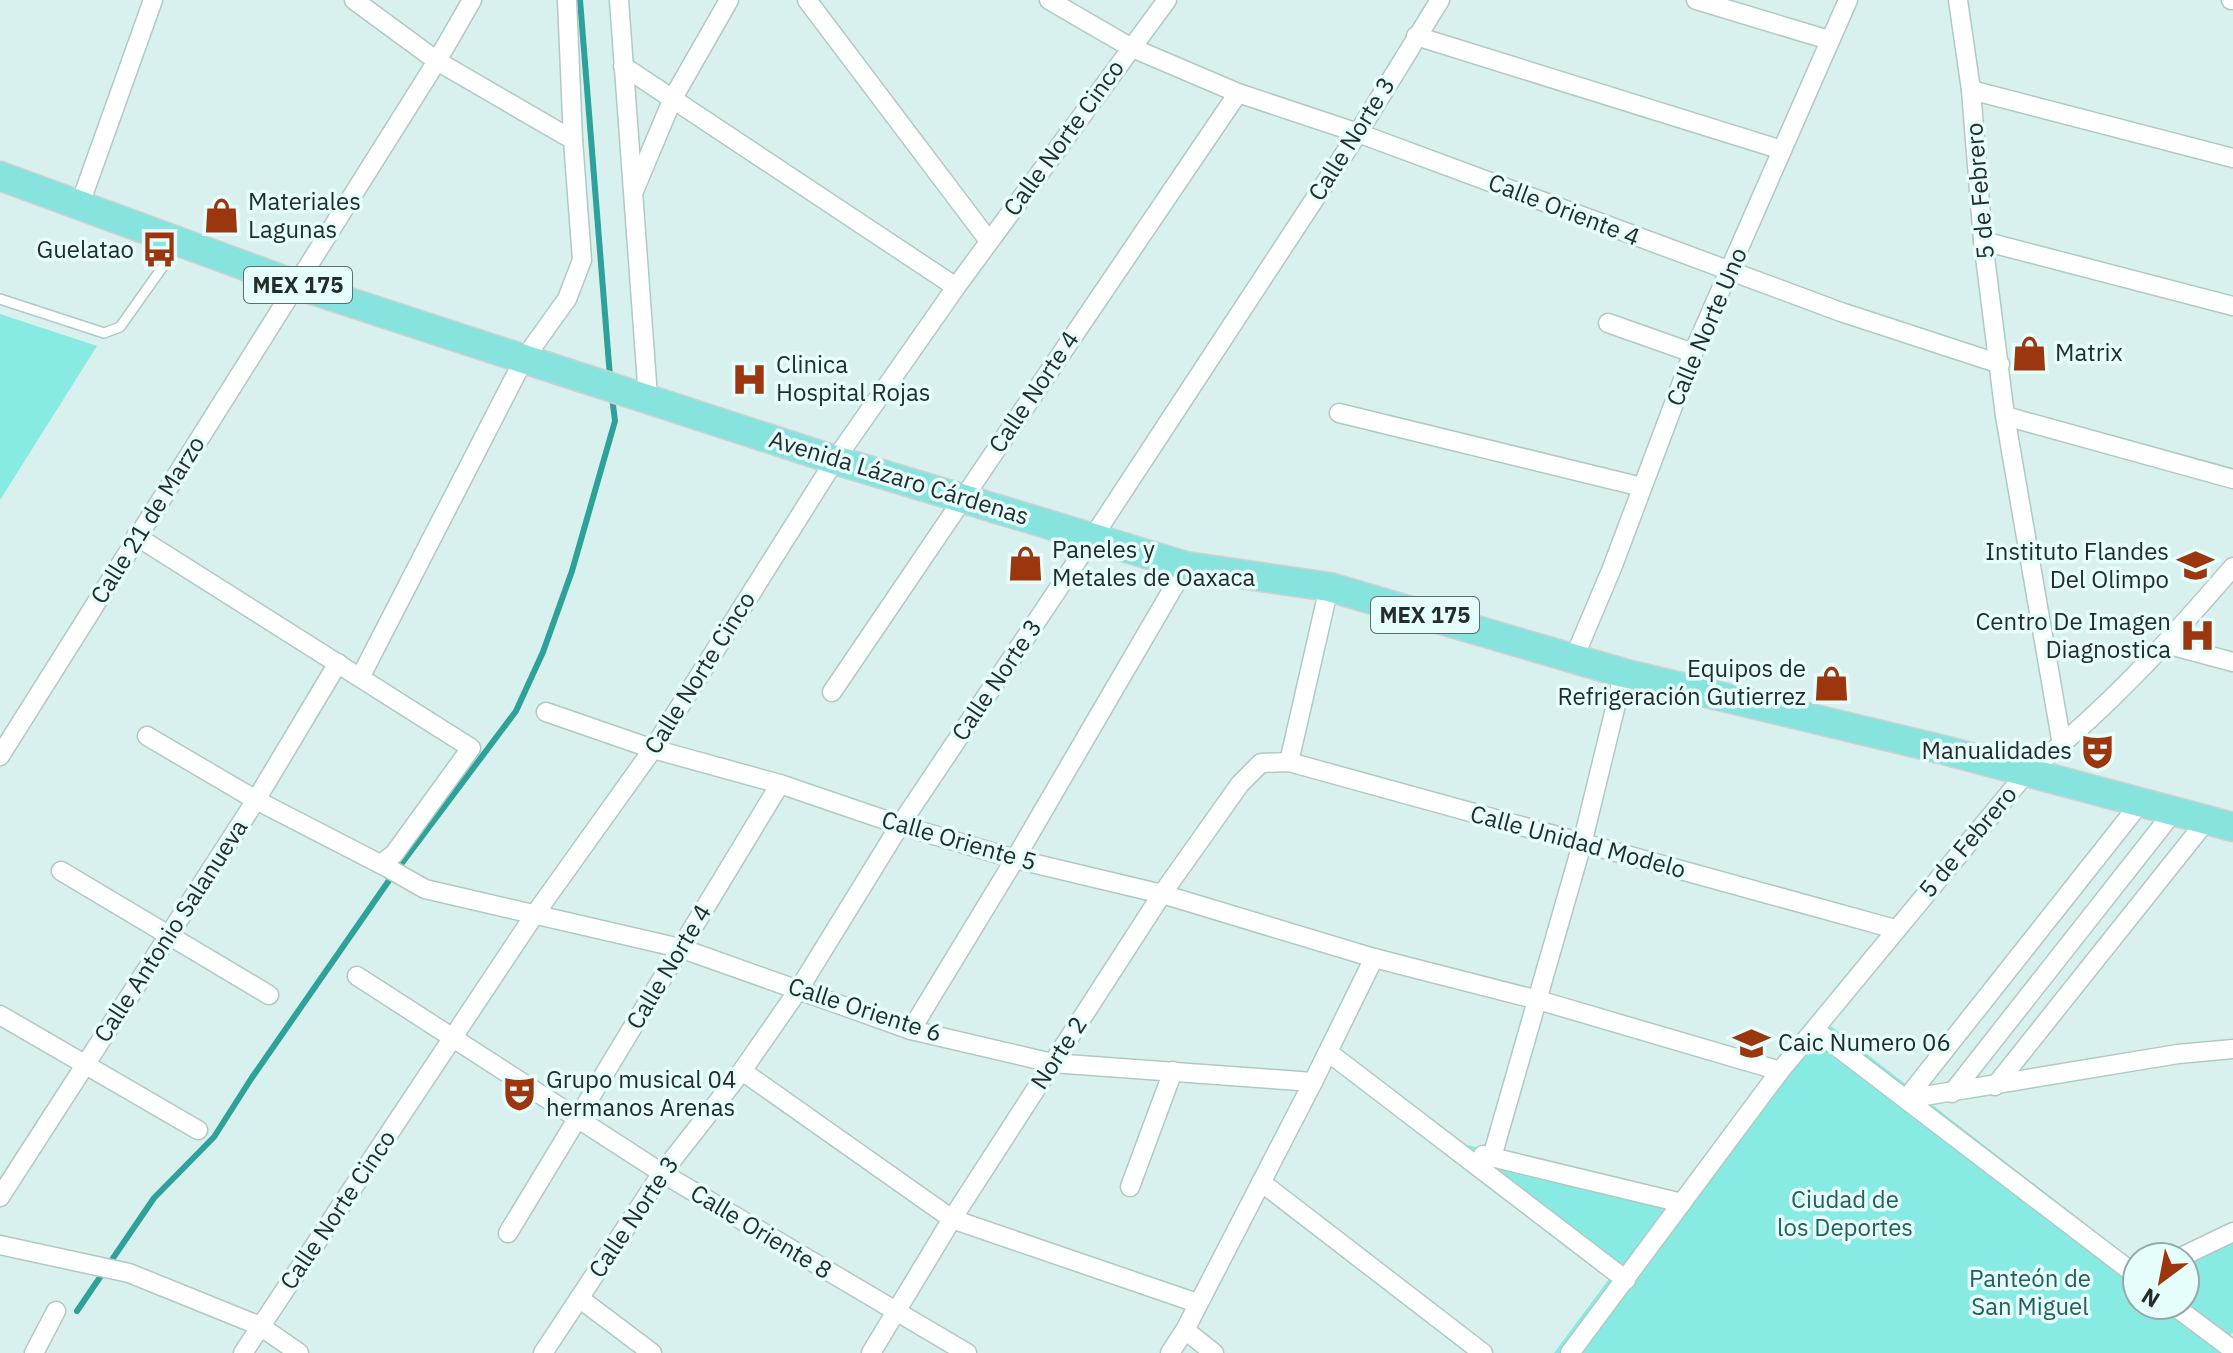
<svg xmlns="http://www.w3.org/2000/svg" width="2233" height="1353" font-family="'IBM Plex Sans',sans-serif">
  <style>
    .green { fill: #87ebe3 }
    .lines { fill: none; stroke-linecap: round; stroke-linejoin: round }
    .stream { stroke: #2da19a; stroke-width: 6 }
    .service-casing { stroke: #b0c9c6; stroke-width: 12 }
    .minor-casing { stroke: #b0c9c6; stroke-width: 21 }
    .primary-casing { stroke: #cfd1d1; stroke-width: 31 }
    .service { stroke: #fff; stroke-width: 9 }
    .minor { stroke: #fff; stroke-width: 18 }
    .primary { stroke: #87e3dd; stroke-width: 28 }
    .labels { text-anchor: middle; stroke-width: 7; stroke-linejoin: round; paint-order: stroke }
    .shield { fill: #e5fefb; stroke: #5e6c6a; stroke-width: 2 }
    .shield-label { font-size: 22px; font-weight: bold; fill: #242d2c }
    .street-label { font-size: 24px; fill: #242d2c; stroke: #e5fefb }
    .poi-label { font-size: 24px; fill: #242d2c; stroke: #e5fefb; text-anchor: start }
    .park-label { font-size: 24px; fill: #235f5b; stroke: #e5fefb }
  </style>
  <rect width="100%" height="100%" fill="#d8f1ee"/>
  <!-- green -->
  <g class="green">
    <path d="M 0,314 L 97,346 L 0,500 Z"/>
    <path d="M 1818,1016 L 2137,1264 L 2137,1305 L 2185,1305 L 2185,1257 L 2167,1257 L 2233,1226 L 2233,1333 L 2229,1335 L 2233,1338 L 2233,1353 L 1554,1353 L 1609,1279 L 1454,1142 L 1682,1194 Z"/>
  </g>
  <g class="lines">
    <!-- stream -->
    <g class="stream">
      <path d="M 580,0 L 610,377"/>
      <path d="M 77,1311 L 154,1198 L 214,1137 L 251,1079 L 390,879 L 516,711 L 543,652 L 572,571 L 615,421 L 612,397"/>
    </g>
    <defs>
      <path id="service" d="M 0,299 L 104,333 L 120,327 L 179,244"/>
      <g id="minor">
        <path d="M 354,0 L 437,61 L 573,140"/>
        <path d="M 619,0 L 648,397"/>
        <path d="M 807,0 L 989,241"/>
        <path d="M 1049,0 L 1130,47 L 1238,93 L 1358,133 L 1841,312 L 2000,364"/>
        <path d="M 1696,0 L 1829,40"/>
        <path d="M 1958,0 L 1971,90 L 1983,241 L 2005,416 L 2062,745"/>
        <path d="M 2231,0 L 2233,0"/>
        <path d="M 1416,36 L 1782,150"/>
        <path d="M 623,66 L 956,287"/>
        <path d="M 1971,90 L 2233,158"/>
        <path d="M 634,191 L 673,98 L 729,0"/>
        <path d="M 80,204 L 153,0"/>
        <path d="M 1983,241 L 2233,306"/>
        <path d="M 1608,323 L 1693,353"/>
        <path d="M 1339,413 L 1642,487"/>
        <path d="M 2005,416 L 2233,479"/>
        <path d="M 136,536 L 471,748 L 394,854 L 381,864"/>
        <path d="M 2166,644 L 2233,662"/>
        <path d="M 1574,658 L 1612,568 L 1693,353 L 1848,0"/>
        <path d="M 361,676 L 524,359 L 567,299 L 582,260 L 573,140 L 567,0"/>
        <path d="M 832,692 L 1238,93"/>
        <path d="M 546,712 L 653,749 L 780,784 L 900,825 L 1015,859 L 1162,894 L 1374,958 L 1538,1000 L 1780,1071"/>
        <path d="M 147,736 L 256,800 L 388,868 L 425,889 L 680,948 L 911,1030 L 1052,1063 L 1313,1082"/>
        <path d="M 0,756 L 437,61 L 472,0"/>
        <path d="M 1289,762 L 1329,587"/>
        <path d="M 61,871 L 269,995"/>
        <path d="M 357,976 L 662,1173 L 967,1353"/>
        <path d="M 0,1015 L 198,1130"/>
        <path d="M 911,1030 L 1015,859 L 1186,566"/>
        <path d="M 1815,1030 L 2137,1276"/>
        <path d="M 1328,1052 L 1626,1280"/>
        <path d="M 742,1071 L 952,1219 L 1197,1303"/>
        <path d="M 1995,1086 L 2207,820"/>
        <path d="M 1952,1093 L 2174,811"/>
        <path d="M 1906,1099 L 2141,802"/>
        <path d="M 1906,1099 L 2178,1054 L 2233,1049"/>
        <path d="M 1483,1155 L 1682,1203"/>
        <path d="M 1492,1157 L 1582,844 L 1621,684"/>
        <path d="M 1261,1182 L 1483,1353"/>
        <path d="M 1130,1187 L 1173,1071"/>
        <path d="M 0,1197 L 256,800 L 338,663"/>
        <path d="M 508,1233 L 780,784"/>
        <path d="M 0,1245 L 129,1273 L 260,1326 L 299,1353"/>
        <path d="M 2181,1257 L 2233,1232"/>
        <path d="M 579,1298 L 652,1353"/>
        <path d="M 2173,1305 L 2233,1350"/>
        <path d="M 1185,1330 L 1214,1353"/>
        <path d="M 34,1353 L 56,1311"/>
        <path d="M 243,1353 L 535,914 L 653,749 L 835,460 L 956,287 L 1167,0"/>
        <path d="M 543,1353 L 662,1173 L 742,1071 L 799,989 L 900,825 L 1093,537 L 1358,133 L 1440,0"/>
        <path d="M 871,1353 L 952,1219 L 1162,894 L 1240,784 L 1261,763 L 1289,762 L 1895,929"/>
        <path d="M 1170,1353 L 1185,1330 L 1313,1082 L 1374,958"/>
        <path d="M 1570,1353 L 1780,1071 L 2027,772 C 2104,713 2170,640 2233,567"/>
      </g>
      <path id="primary" d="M 0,176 L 297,285 L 524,359 L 835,460 L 1186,566 L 1329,587 L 1623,673 L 1944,750 L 2233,827"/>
    </defs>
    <!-- service casing -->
    <use href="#service" class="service-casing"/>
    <!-- minor casing -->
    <use href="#minor" class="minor-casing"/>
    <!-- primary casing -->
    <use href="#primary" class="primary-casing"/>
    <!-- service -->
    <use href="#service" class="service"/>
    <!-- minor -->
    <use href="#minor" class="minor"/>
    <!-- primary -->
    <use href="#primary" class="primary"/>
  </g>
  <!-- icons -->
  <defs>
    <symbol id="shop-bare" viewBox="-9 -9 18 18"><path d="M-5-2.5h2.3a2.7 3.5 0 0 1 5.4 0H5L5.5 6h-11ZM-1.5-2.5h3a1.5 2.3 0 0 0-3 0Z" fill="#9c360f" stroke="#e5fefb" stroke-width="2.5" paint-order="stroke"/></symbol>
    <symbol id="bus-bare" viewBox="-9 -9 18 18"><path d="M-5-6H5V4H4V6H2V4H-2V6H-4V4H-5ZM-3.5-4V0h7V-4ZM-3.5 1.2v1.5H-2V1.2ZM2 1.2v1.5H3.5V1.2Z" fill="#9c360f" stroke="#e5fefb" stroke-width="2.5" paint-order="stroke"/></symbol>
    <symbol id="hospital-bare" viewBox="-9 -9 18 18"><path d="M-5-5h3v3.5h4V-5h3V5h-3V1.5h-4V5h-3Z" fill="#9c360f" stroke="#e5fefb" stroke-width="2.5" paint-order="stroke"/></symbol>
    <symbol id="school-bare" viewBox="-9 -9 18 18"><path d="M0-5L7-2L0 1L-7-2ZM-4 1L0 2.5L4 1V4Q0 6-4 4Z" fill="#9c360f" stroke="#e5fefb" stroke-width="2.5" paint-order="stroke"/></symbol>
    <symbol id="theatre-bare" viewBox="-9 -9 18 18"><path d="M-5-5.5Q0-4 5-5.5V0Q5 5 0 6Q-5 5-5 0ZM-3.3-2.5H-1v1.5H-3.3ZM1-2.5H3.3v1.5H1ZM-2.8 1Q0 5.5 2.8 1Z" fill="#9c360f" stroke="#e5fefb" stroke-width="2.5" paint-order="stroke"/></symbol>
  </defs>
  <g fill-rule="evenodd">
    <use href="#shop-bare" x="196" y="190" width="51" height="51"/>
    <use href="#bus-bare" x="134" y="224" width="51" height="51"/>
    <use href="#shop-bare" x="2004" y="328" width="51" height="51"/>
    <use href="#hospital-bare" x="724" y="354" width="51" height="51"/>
    <use href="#shop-bare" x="1000" y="538" width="51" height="51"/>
    <use href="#school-bare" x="2170" y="540" width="51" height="51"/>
    <use href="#hospital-bare" x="2172" y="610" width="51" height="51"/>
    <use href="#shop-bare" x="1806" y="658" width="51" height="51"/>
    <use href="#theatre-bare" x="2072" y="726" width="51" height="51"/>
    <use href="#school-bare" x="1726" y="1018" width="51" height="51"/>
    <use href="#theatre-bare" x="494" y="1068" width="51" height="51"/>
  </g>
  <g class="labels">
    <!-- shield labels -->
    <g class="shield">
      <rect x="244" y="267" width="108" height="36" rx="6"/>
      <rect x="1371" y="597" width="108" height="36" rx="6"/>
    </g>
    <g class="shield-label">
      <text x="298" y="293">MEX 175</text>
      <text x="1425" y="623">MEX 175</text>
    </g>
    <!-- street labels -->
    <g class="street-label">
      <text transform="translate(1064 138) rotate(-54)" y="8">Calle Norte Cinco</text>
      <text transform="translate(1352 139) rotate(-58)" y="8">Calle Norte 3</text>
      <text transform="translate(1980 191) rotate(-95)" y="8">5 de Febrero</text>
      <text transform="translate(1564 210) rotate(21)" y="8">Calle Oriente 4</text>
      <text transform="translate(1707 327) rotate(-67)" y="8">Calle Norte Uno</text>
      <text transform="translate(1034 392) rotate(-56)" y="8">Calle Norte 4</text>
      <text transform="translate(899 478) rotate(17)" y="8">Avenida Lázaro Cárdenas</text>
      <text transform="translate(148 520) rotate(-58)" y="8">Calle 21 de Marzo</text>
      <text transform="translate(700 673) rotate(-58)" y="8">Calle Norte Cinco</text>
      <text transform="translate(997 680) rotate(-56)" y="8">Calle Norte 3</text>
      <text transform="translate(959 841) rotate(16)" y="8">Calle Oriente 5</text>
      <text transform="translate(1578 842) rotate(15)" y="8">Calle Unidad Modelo</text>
      <text transform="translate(1968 842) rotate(-50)" y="8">5 de Febrero</text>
      <text transform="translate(171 931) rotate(-57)" y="8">Calle Antonio Salanueva</text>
      <text transform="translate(669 967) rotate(-59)" y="8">Calle Norte 4</text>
      <text transform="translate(865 1010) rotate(18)" y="8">Calle Oriente 6</text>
      <text transform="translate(1059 1053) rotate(-57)" y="8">Norte 2</text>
      <text transform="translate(338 1210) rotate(-56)" y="8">Calle Norte Cinco</text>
      <text transform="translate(634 1217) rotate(-56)" y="8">Calle Norte 3</text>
      <text transform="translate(761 1232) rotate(31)" y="8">Calle Oriente 8</text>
    </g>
    <!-- poi labels -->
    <g class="poi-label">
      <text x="248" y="210">Materiales<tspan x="248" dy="28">Lagunas</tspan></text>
      <text x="134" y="258" text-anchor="end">Guelatao</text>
      <text x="2055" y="361">Matrix</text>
      <text x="776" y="373">Clinica<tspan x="776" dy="28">Hospital Rojas</tspan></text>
      <text x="1052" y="558">Paneles y<tspan x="1052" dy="28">Metales de Oaxaca</tspan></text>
      <text x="2169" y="560" text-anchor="end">Instituto Flandes<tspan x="2169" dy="28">Del Olimpo</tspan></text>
      <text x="2171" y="630" text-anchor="end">Centro De Imagen<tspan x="2171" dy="28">Diagnostica</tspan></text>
      <text x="1806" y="677" text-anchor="end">Equipos de<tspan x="1806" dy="28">Refrigeración Gutierrez</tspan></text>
      <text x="2072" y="759" text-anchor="end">Manualidades</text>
      <text x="1778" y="1051">Caic Numero 06</text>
      <text x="546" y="1088">Grupo musical 04<tspan x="546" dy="28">hermanos Arenas</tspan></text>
    </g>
    <!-- park labels -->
    <g class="park-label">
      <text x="1845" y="1208">Ciudad de<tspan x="1845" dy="28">los Deportes</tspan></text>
      <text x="2030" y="1287">Panteón de<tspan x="2030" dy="28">San Miguel</tspan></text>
    </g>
  </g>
  <!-- north arrow -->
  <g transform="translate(2161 1281) rotate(212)"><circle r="38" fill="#e5fefb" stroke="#98aaa8" stroke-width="2"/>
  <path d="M0-6L14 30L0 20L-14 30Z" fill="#9c360f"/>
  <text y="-12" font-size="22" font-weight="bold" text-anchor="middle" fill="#242d2c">N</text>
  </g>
</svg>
